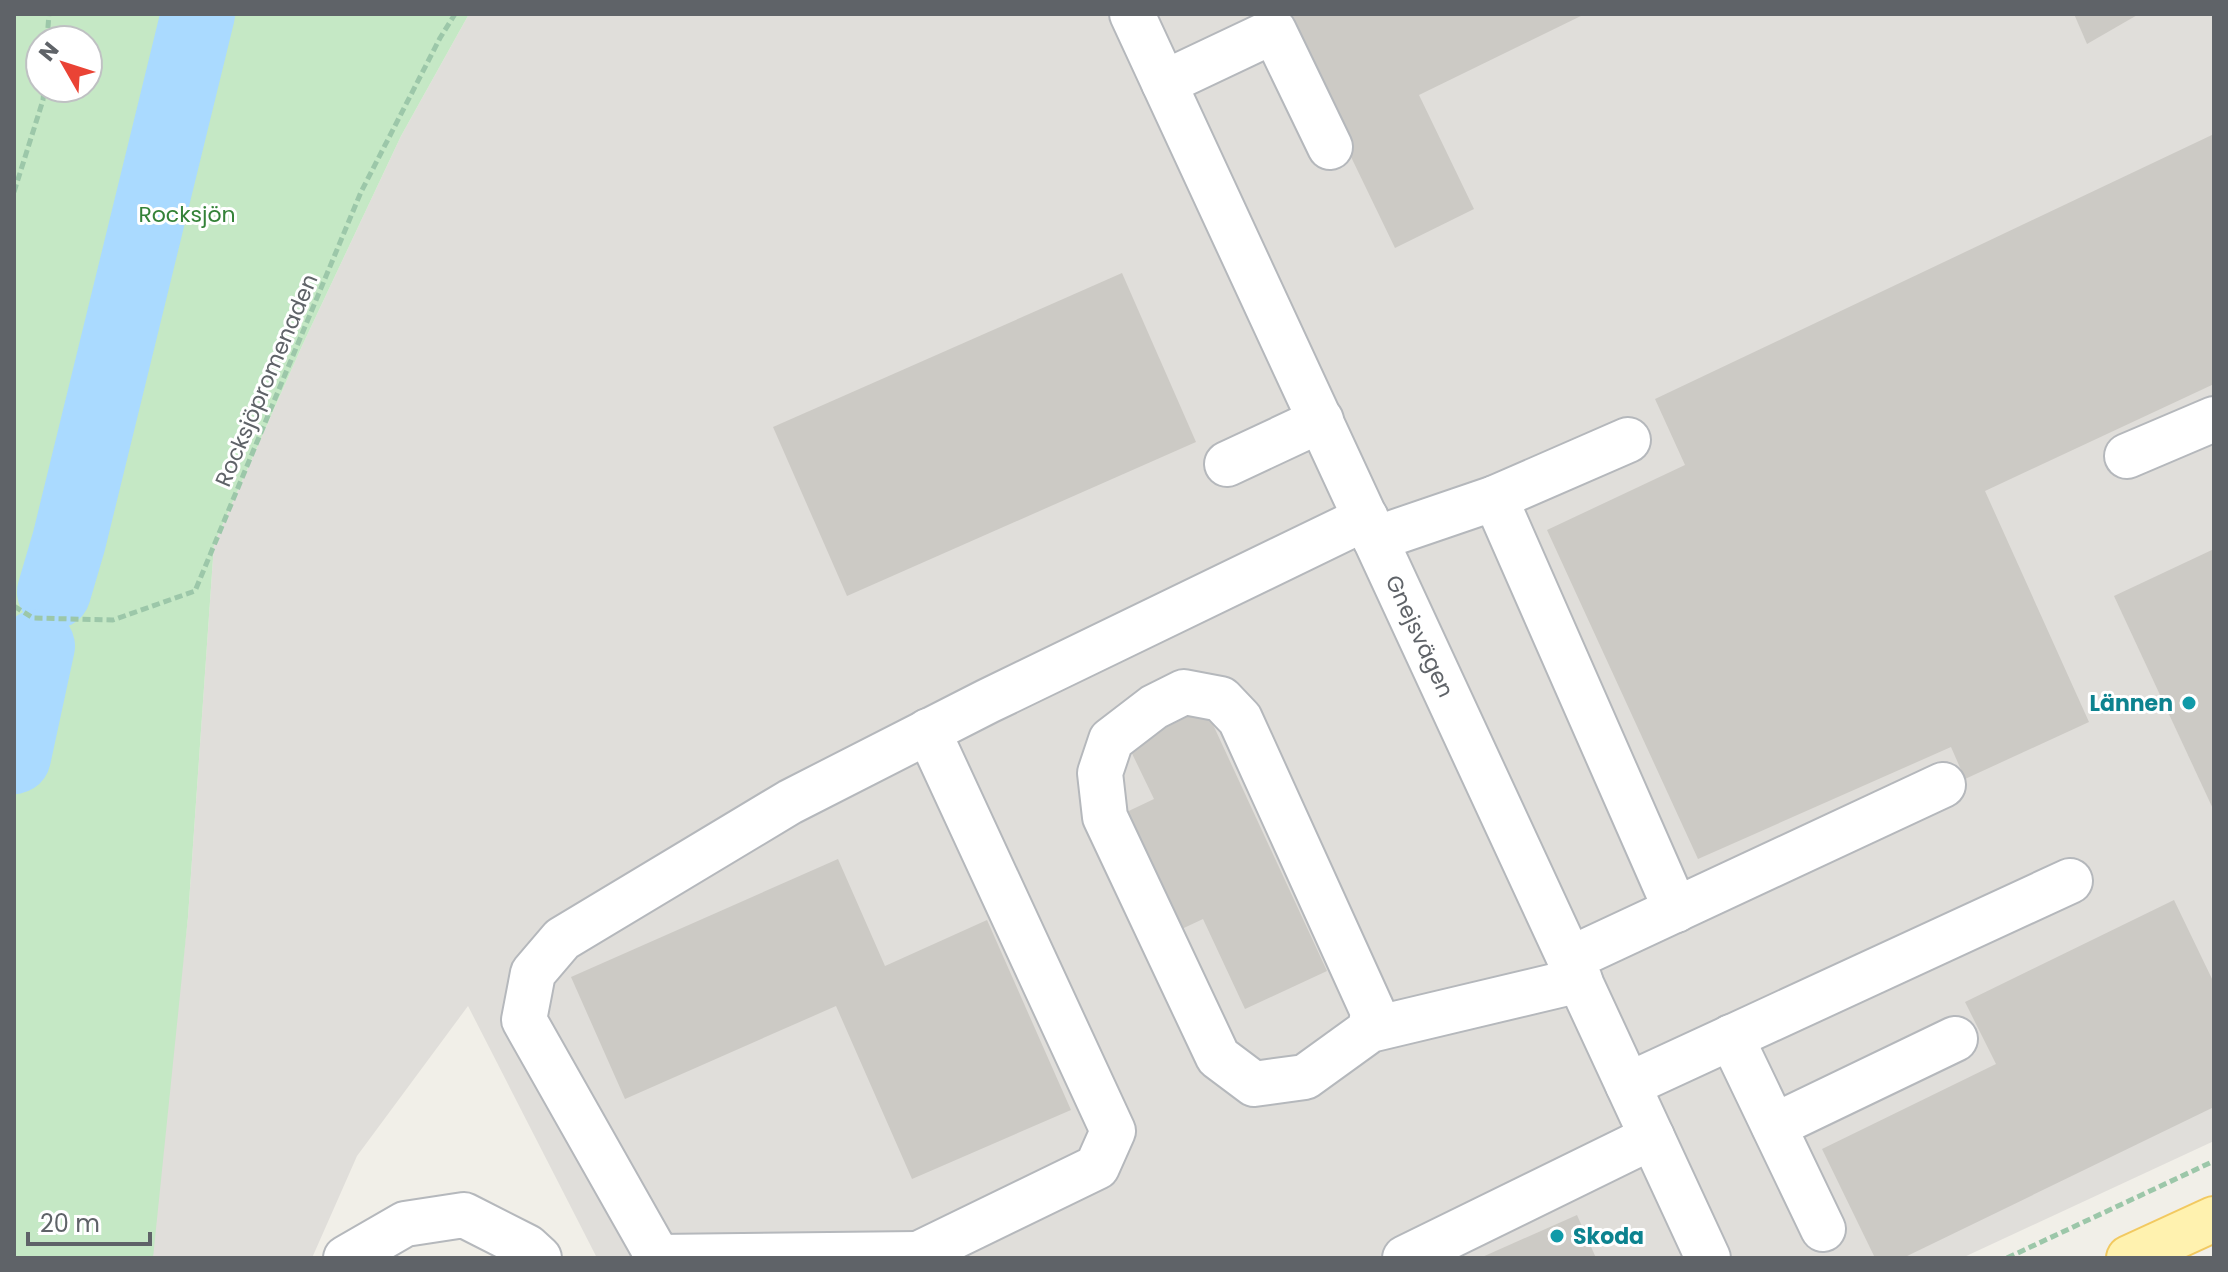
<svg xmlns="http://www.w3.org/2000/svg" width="2228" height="1272" font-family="Poppins,sans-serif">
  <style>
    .industrial { fill: #e0deda }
    .green { fill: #c5e8c5; fill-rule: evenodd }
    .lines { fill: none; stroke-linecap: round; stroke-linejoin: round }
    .river { stroke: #aadaff; stroke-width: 74 }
    .building { fill: #cccac5 }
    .minor-casing { stroke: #b5b8bc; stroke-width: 48 }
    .major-casing { stroke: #f2c960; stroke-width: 48 }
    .path { stroke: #9cc7a9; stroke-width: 5; stroke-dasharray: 8 4; stroke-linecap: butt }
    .minor { stroke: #fff; stroke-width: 44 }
    .major { stroke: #fff2af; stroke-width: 44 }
    .culture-dot { fill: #0f9aa8; stroke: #fff; stroke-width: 3 }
    .labels { text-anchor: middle; stroke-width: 6; stroke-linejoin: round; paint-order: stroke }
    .park-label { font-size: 22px; fill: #348238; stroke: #fff }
    .street-label { font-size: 22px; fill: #5f6368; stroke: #fff }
    .culture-label { font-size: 22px; font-weight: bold; fill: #0d838f; stroke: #fff; text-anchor: end }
  </style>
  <rect width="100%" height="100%" fill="#f1efe8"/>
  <!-- industrial -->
  <path class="industrial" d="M 469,14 L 2214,14 L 2214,1141 L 1962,1258 L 597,1258 L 468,1006 L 357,1156 L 312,1258 L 149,1258 L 188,917 L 214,544 L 302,346 L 401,136 Z"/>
  <!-- green -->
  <path class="green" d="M 14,14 L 469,14 L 401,136 L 302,346 L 214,544 L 188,917 L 153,1258 L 14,1258 ZM 40,40 L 88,40 L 88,88 L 40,88 Z"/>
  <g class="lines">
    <!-- river -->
    <g class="river">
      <path d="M 54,592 L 69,541 L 198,14"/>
      <path d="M 14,757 L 38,646"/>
    </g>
  </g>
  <!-- building -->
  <g class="building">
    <path d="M 1282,14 L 1585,14 L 1419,95 L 1474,209 L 1395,248 Z"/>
    <path d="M 2074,14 L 2139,14 L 2087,44 Z"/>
    <path d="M 2214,134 L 2214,384 L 1985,491 L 2089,722 L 1965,779 L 1951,747 L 1698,859 L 1547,530 L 1685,465 L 1655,399 Z"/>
    <path d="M 1122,273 L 1196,442 L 847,596 L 773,427 Z"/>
    <path d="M 2214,549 L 2214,811 L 2114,596 Z"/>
    <path d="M 1203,703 L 1327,971 L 1245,1009 L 1203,919 L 1171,934 L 1116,817 L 1154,799 L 1125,739 Z"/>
    <path d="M 838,859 L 885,966 L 987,920 L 1071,1110 L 912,1179 L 836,1006 L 625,1099 L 571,977 Z"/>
    <path d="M 2174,900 L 2214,983 L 2214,1107 L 1903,1258 L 1875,1258 L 1822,1149 L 1996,1064 L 1965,1002 Z"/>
    <path d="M 1577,1215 L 1596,1258 L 1480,1258 Z"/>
  </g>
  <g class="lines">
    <defs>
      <g id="minor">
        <path d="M 1132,14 L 1708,1258"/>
        <path d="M 1164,83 L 1274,31 L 1330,147"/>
        <path d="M 2127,456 L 2214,419"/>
        <path d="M 1227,464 L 1321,420"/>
        <path d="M 1495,498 L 1628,440"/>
        <path d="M 1375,539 L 1495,498 L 1676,910"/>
        <path d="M 1570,959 L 1943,785"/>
        <path d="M 1370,1030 L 1305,1077 L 1254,1084 L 1218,1057 L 1105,817 L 1100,773 L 1111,740 L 1154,707 L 1184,692 L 1221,699 L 1240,719 L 1373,1012 L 1370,1030 L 1580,980"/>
        <path d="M 1731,1037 L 1823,1229"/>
        <path d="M 1628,1085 L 2070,881"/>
        <path d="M 1774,1126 L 1955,1039"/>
        <path d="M 918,1254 L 1097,1167 L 1113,1131 L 928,731"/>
        <path d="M 346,1258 L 405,1224 L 464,1215 L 527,1247 L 539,1258"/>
        <path d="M 920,1258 L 918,1254 L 658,1257 L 524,1020 L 533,973 L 562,939 L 790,802 L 988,701 L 1366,518"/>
        <path d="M 1405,1258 L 1652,1137"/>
      </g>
      <path id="major" d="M 2129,1258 L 2214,1219"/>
    </defs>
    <!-- minor casing -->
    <use href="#minor" class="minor-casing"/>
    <!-- major casing -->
    <use href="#major" class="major-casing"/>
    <!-- path -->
    <g class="path">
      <path d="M 47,40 L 49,14"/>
      <path d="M 14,192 L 43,100 L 44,88"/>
      <path d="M 14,606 L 33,618 L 113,620 L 195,591 L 361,192 L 440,38 L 455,14"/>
      <path d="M 2007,1258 L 2214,1161"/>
    </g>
    <!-- minor -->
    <use href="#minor" class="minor"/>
    <!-- major -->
    <use href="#major" class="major"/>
  </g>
  <!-- markers -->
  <g class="culture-dot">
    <circle cx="2189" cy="703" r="8"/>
    <circle cx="1557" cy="1236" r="8"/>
  </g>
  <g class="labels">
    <!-- park labels -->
    <g class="park-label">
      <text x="187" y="222">Rocksjön</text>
    </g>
    <!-- street labels -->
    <g class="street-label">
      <text transform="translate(266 380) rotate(-67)" y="8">Rocksjöpromenaden</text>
      <text transform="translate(1420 636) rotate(65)" y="8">Gnejsvägen</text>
    </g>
    <!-- culture labels -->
    <g class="culture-label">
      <text x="2173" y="711">Lännen</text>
      <text x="1573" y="1244" text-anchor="start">Skoda</text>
    </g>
  </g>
  <!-- border -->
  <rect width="2228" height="1272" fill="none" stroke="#5f6368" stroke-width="32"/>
  <!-- north arrow -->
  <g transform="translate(64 64) rotate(309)"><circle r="38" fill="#ffffff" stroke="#bfc1c3" stroke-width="2"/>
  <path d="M0-6L14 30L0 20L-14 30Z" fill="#ea4335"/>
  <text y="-12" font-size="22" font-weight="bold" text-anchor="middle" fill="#5f6368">N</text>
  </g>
  <!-- scale -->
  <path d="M28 1232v12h122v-12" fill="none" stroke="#5f6368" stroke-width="4"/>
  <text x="40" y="1232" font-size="24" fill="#5f6368" stroke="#ffffff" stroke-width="6" paint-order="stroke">20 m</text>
</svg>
